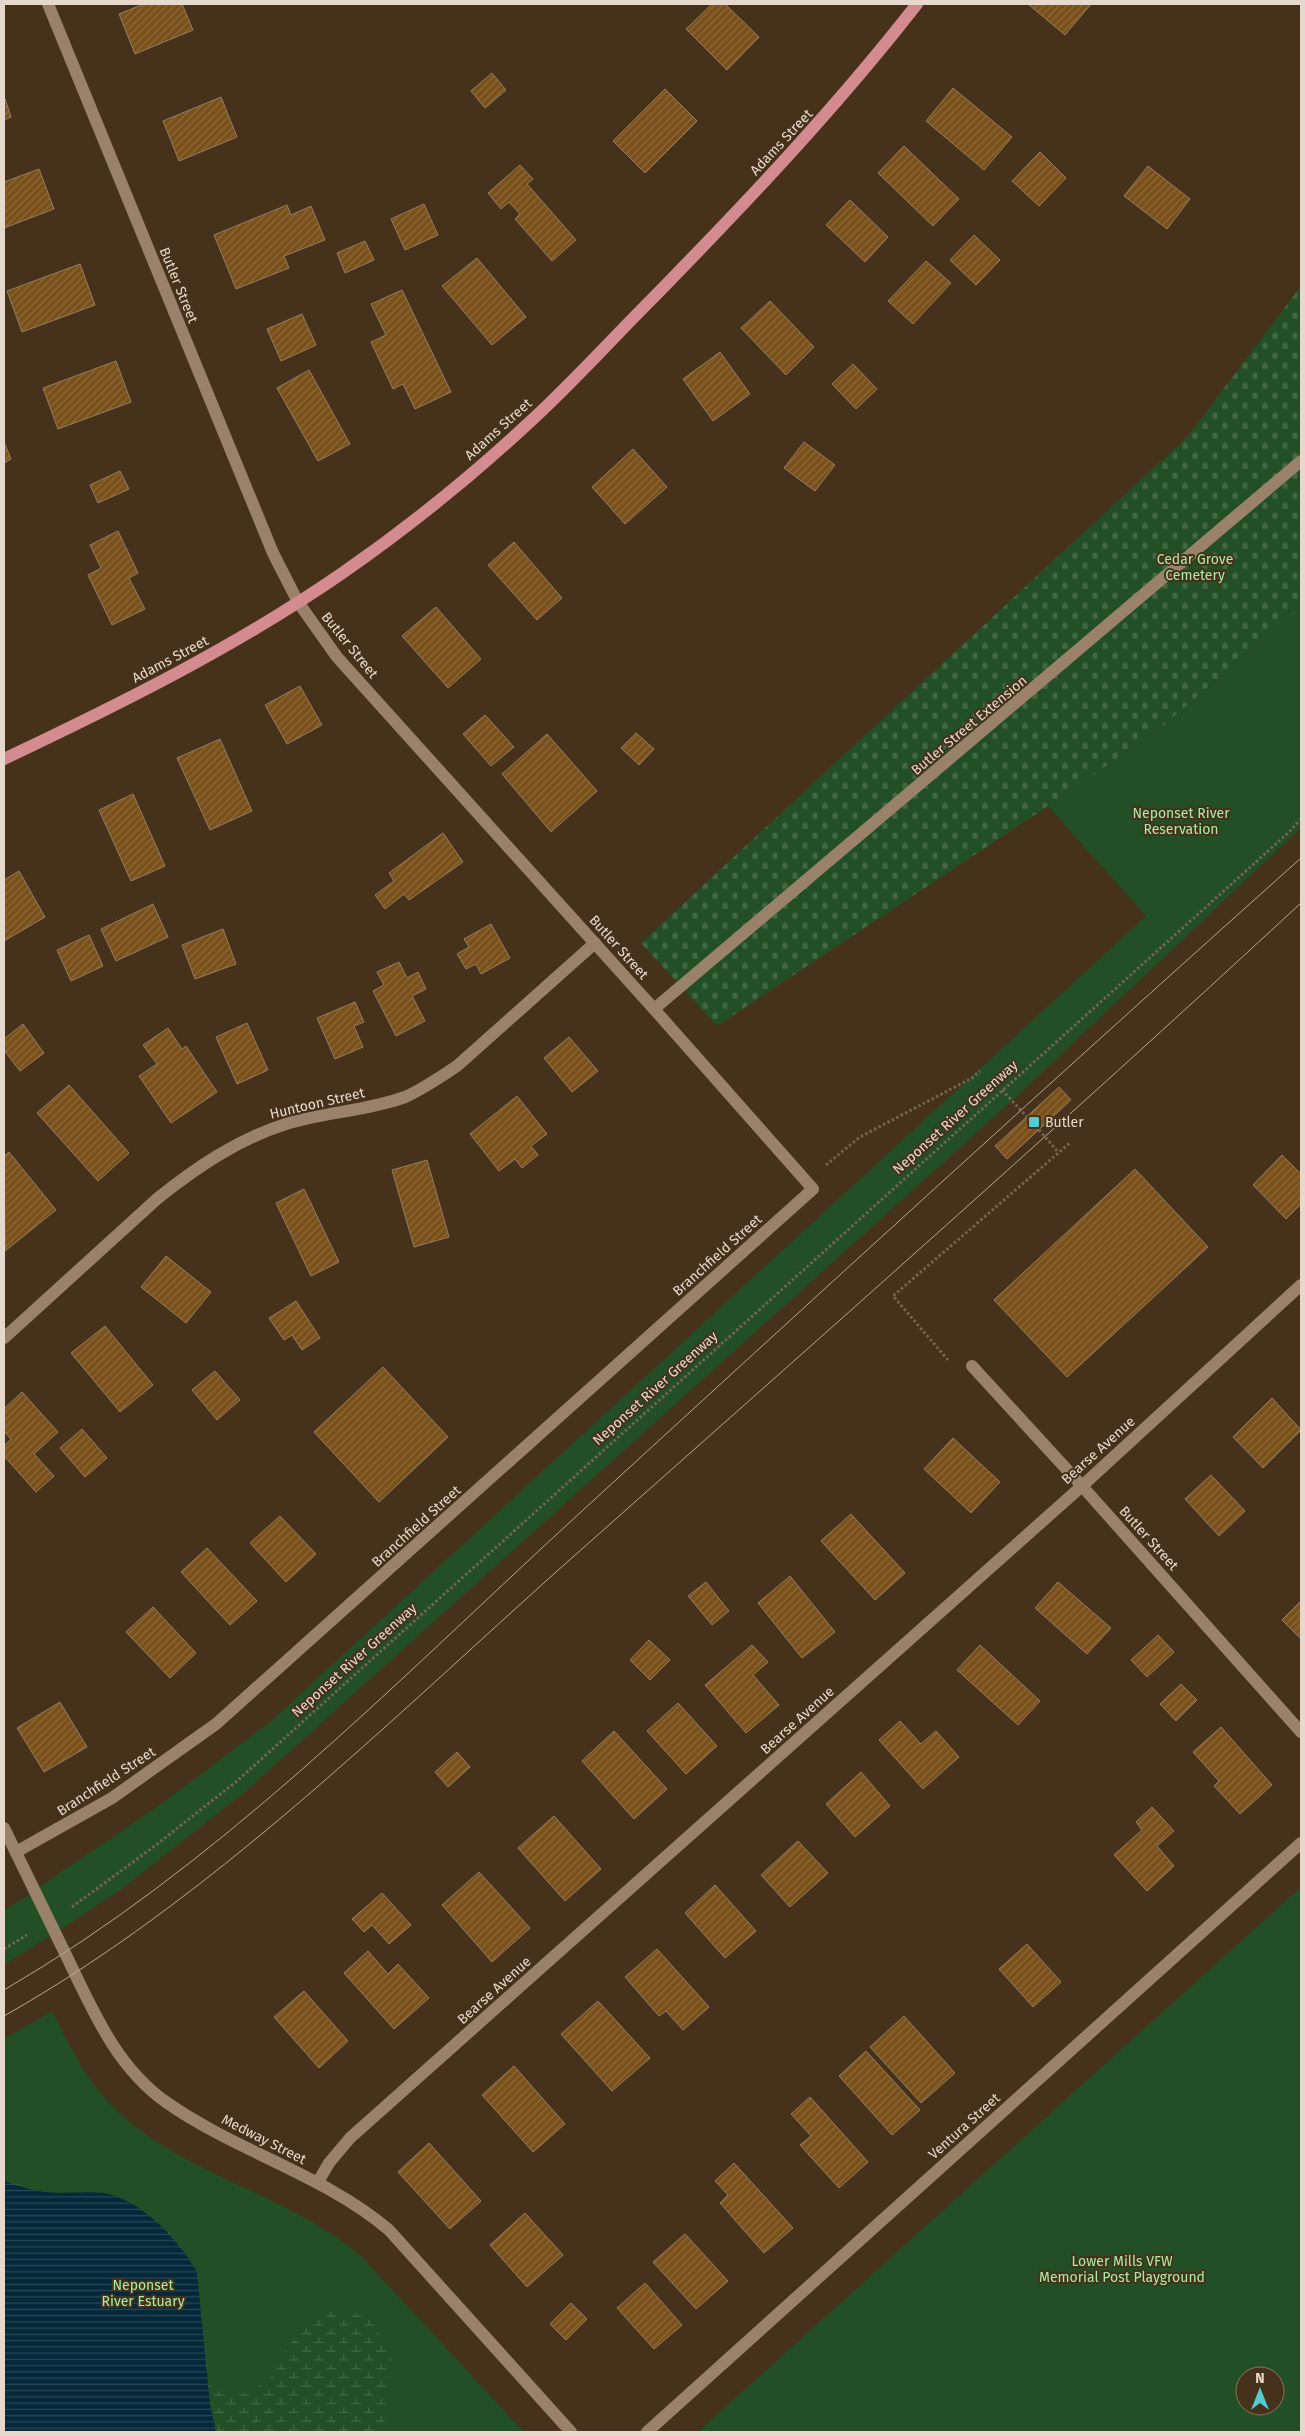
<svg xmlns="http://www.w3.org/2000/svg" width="1305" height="2436" font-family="'Fira Sans',sans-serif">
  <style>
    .green { fill: #224f25; fill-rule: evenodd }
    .wetland { fill: url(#wetland-marsh) }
    .cemetery { fill: url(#cemetery-stones) }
    .water { fill: url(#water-rules) }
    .building { fill: url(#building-hatch); stroke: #947d64 }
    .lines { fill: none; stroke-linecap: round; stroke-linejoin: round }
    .path { stroke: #766450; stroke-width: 3; stroke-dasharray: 2.5 2.5; stroke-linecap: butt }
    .minor { stroke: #998269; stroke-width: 12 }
    .major { stroke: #d48b8f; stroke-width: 12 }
    .tram { stroke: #b4a595; stroke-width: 1 }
    .poi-dot { fill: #51ccd3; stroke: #46321b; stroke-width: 2 }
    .labels { text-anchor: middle; stroke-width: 4; stroke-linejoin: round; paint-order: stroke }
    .street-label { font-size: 14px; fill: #e6d9cc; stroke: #46321b }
    .park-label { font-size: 14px; fill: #a5eca7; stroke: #46321b }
    .poi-label { font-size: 14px; fill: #e6d9cc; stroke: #46321b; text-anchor: start }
  </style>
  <defs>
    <pattern id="wetland-marsh" width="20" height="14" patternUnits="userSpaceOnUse" patternTransform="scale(1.25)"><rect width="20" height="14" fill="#224f25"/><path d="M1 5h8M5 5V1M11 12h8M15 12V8" fill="none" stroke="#426843"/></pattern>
    <pattern id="cemetery-stones" width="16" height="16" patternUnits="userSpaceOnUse" patternTransform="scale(1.25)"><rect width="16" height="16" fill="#224f25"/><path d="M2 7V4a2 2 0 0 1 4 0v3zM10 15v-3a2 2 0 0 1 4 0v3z" fill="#426843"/></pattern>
    <pattern id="water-rules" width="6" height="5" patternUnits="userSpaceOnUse" patternTransform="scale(1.25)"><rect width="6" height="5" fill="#05283b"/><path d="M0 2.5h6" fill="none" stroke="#294756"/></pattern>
    <pattern id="building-hatch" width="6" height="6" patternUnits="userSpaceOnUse" patternTransform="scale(1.25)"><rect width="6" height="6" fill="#79501a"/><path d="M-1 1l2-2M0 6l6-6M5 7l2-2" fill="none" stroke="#8c693a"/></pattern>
  </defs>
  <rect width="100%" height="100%" fill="#46321b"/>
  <!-- green -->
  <g class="green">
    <path d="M 1301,608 L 1301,828 L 1016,1097 L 246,1791 L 123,1888 L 83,1915 L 4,1965 L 4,1911 L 161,1804 L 270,1722 L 1146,916 L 1048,806 L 1158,730 Z"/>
    <path d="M 1301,1887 L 1301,2432 L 698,2432 L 741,2393 ZM 1245,2376 L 1275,2376 L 1275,2406 L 1245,2406 Z"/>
    <path d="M 52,2011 C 66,2038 79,2066 98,2090 C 165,2173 283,2188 362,2257 L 524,2432 L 4,2432 L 4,2039 Z"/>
  </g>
  <!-- wetland -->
  <path class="wetland" d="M 4,2180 L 43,2192 L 103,2193 L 127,2200 L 171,2234 L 188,2256 L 197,2272 L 209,2384 L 222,2394 L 236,2395 L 248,2392 L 268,2381 L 283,2353 L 301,2331 L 324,2313 L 351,2310 L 372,2321 L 392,2356 L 384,2432 L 13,2432 Z"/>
  <!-- cemetery -->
  <path class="cemetery" d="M 1301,286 L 1301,608 L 1158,730 L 1048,806 L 717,1026 L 641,943 L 1188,436 Z"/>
  <!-- water -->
  <path class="water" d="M 4,2181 C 16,2185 31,2190 45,2192 C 64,2194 84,2191 103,2193 C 140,2198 180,2241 197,2272 L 210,2404 L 216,2432 L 4,2432 Z"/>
  <!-- building -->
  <g class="building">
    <path d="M 144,4 L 182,4 L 193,30 L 135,54 L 119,14 Z"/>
    <path d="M 712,4 L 725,4 L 759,37 L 727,70 L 686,29 Z"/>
    <path d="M 1028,4 L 1091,4 L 1065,35 Z"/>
    <path d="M 492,73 L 506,90 L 485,108 L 471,91 Z"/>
    <path d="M 953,88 L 1012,137 L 984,170 L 926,121 Z"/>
    <path d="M 665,89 L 697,121 L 645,173 L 613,141 Z"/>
    <path d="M 4,96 L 11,117 L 4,120 Z"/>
    <path d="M 221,97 L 237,137 L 179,161 L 163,121 Z"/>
    <path d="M 904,146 L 959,199 L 933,226 L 878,173 Z"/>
    <path d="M 1040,152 L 1066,178 L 1039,206 L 1012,181 Z"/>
    <path d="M 520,165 L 533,179 L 527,184 L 576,240 L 552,261 L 515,219 L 520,214 L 509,202 L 501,209 L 488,193 Z"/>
    <path d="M 1148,166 L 1190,199 L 1167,229 L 1124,196 Z"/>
    <path d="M 39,169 L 54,209 L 4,228 L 4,182 Z"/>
    <path d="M 850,200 L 888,237 L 865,262 L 826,225 Z"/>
    <path d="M 424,204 L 438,235 L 405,250 L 391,219 Z"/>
    <path d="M 287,205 L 291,215 L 311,206 L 325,240 L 284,256 L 289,268 L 236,289 L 214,235 Z"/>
    <path d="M 974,235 L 1000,260 L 976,285 L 950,260 Z"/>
    <path d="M 365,241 L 374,260 L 345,273 L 337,253 Z"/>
    <path d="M 477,258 L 526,317 L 492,345 L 442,286 Z"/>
    <path d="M 926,261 L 951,283 L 913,324 L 888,301 Z"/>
    <path d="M 80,264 L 95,305 L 22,332 L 7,291 Z"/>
    <path d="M 402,290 L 451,392 L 415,409 L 403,384 L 393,389 L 371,342 L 386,335 L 371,304 Z"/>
    <path d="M 770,301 L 814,347 L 786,375 L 741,328 Z"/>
    <path d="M 302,314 L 316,345 L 281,361 L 267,329 Z"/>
    <path d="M 720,352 L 750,394 L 713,421 L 683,379 Z"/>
    <path d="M 116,361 L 131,402 L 58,429 L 43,388 Z"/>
    <path d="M 853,364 L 877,389 L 856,409 L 832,384 Z"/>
    <path d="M 309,370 L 350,444 L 318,461 L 277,388 Z"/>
    <path d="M 4,442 L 11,459 L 4,463 Z"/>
    <path d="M 804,442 L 835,465 L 815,491 L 784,468 Z"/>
    <path d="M 633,449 L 667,487 L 625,524 L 592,487 Z"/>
    <path d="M 120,471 L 129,489 L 98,503 L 90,485 Z"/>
    <path d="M 118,531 L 138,573 L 129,578 L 145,609 L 112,625 L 88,575 L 101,568 L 90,545 Z"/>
    <path d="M 514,542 L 562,598 L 537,620 L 488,565 Z"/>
    <path d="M 436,607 L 481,659 L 448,688 L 402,636 Z"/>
    <path d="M 300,686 L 322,725 L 287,744 L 265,705 Z"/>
    <path d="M 485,715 L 514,747 L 491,766 L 463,734 Z"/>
    <path d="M 636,733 L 654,749 L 639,765 L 621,748 Z"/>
    <path d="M 547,734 L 597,791 L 551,832 L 502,774 Z"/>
    <path d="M 220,739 L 252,811 L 210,830 L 177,758 Z"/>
    <path d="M 133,794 L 165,866 L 131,881 L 99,810 Z"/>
    <path d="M 443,833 L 463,862 L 409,900 L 404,894 L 385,909 L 375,895 L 394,881 L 389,873 Z"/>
    <path d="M 19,871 L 45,917 L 4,941 L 4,880 Z"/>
    <path d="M 153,904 L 168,937 L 116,961 L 101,929 Z"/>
    <path d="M 491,924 L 510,958 L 481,974 L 476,964 L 466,969 L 457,954 L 469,947 L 464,939 Z"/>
    <path d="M 223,929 L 236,964 L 195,979 L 182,945 Z"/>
    <path d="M 89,935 L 103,966 L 71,981 L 57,950 Z"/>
    <path d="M 399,962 L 407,978 L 418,972 L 426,989 L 412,996 L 425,1021 L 396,1036 L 373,991 L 384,985 L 377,972 Z"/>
    <path d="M 355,1002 L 364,1022 L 354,1026 L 363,1047 L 335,1059 L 317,1018 Z"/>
    <path d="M 247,1023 L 268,1070 L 237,1084 L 216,1037 Z"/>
    <path d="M 23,1024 L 44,1053 L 20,1071 L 4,1050 L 4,1039 Z"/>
    <path d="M 168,1028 L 182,1049 L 186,1046 L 217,1092 L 171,1123 L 139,1076 L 157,1064 L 143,1045 Z"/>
    <path d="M 569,1037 L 598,1071 L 572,1092 L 544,1058 Z"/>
    <path d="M 69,1085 L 129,1153 L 98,1181 L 37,1113 Z"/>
    <path d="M 1059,1087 L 1071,1100 L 1007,1159 L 995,1146 Z"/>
    <path d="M 517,1096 L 547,1134 L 531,1146 L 538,1155 L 522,1168 L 515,1159 L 499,1171 L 470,1134 Z"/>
    <path d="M 9,1152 L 56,1210 L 5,1251 L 4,1156 Z"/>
    <path d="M 1282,1155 L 1301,1174 L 1301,1204 L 1286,1219 L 1253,1185 Z"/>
    <path d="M 427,1160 L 449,1237 L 414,1247 L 392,1170 Z"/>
    <path d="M 1135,1169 L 1208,1247 L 1067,1377 L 994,1300 Z"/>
    <path d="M 304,1189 L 339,1262 L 311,1276 L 276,1203 Z"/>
    <path d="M 166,1256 L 211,1292 L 186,1323 L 141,1287 Z"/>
    <path d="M 296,1301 L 320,1338 L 302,1350 L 292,1335 L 284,1340 L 269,1318 Z"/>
    <path d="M 105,1326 L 153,1385 L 120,1412 L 71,1353 Z"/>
    <path d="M 383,1367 L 448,1437 L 379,1502 L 314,1432 Z"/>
    <path d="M 215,1371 L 240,1400 L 217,1420 L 192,1390 Z"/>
    <path d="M 22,1392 L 58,1432 L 34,1454 L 54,1476 L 36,1492 L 4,1456 L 4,1446 L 11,1439 L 4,1431 L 4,1409 Z"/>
    <path d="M 1272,1398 L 1301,1430 L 1263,1468 L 1233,1437 Z"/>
    <path d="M 82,1429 L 107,1458 L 85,1477 L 60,1448 Z"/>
    <path d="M 953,1438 L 1000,1482 L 971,1513 L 924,1469 Z"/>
    <path d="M 1211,1475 L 1245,1511 L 1219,1536 L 1185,1499 Z"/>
    <path d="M 851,1514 L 905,1573 L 875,1600 L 821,1541 Z"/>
    <path d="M 280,1516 L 316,1554 L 286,1582 L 250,1543 Z"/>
    <path d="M 207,1548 L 257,1601 L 230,1625 L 181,1572 Z"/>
    <path d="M 790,1576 L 835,1632 L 802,1658 L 758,1603 Z"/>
    <path d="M 706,1582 L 729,1611 L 712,1625 L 688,1596 Z"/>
    <path d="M 1058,1582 L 1111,1628 L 1087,1654 L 1035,1608 Z"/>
    <path d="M 1301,1601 L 1301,1639 L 1282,1620 Z"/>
    <path d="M 153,1607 L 196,1653 L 170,1678 L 126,1632 Z"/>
    <path d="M 1158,1635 L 1174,1652 L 1147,1677 L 1131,1660 Z"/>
    <path d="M 649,1640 L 670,1660 L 650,1680 L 630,1660 Z"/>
    <path d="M 752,1645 L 768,1662 L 753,1675 L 779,1705 L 746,1733 L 705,1685 Z"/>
    <path d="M 980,1645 L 1040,1701 L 1018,1725 L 957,1670 Z"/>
    <path d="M 1181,1684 L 1197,1700 L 1176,1721 L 1160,1704 Z"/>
    <path d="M 60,1702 L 87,1747 L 44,1772 L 17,1728 Z"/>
    <path d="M 678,1703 L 717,1746 L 686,1774 L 647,1731 Z"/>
    <path d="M 900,1721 L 921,1744 L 936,1731 L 959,1757 L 923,1789 L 879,1740 Z"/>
    <path d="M 1221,1727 L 1272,1785 L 1240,1814 L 1214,1786 L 1219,1781 L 1193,1752 Z"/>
    <path d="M 614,1731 L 667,1789 L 634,1819 L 582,1761 Z"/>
    <path d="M 457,1752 L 470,1767 L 448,1787 L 435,1772 Z"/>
    <path d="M 861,1772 L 890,1806 L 855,1837 L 826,1804 Z"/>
    <path d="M 1152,1807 L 1174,1831 L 1157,1846 L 1174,1866 L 1147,1891 L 1114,1855 L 1142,1830 L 1136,1822 Z"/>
    <path d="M 554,1816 L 601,1869 L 565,1901 L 518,1848 Z"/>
    <path d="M 798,1841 L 828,1873 L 790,1907 L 761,1875 Z"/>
    <path d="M 479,1872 L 530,1928 L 492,1962 L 442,1905 Z"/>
    <path d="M 715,1885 L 756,1931 L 725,1958 L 685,1913 Z"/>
    <path d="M 382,1893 L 411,1925 L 389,1944 L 372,1925 L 364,1932 L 352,1919 Z"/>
    <path d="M 1027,1944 L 1061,1982 L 1033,2007 L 999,1969 Z"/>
    <path d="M 657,1949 L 709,2007 L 683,2030 L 666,2011 L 659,2016 L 625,1977 Z"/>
    <path d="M 368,1951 L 388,1974 L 398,1964 L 429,1998 L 394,2029 L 344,1973 Z"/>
    <path d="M 304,1991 L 348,2041 L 319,2068 L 274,2017 Z"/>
    <path d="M 598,2001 L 650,2058 L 612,2091 L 561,2034 Z"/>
    <path d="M 904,2016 L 955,2073 L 921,2103 L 870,2047 Z"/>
    <path d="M 866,2051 L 920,2110 L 892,2135 L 839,2076 Z"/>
    <path d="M 514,2066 L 565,2124 L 533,2152 L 482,2095 Z"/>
    <path d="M 810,2097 L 868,2162 L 839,2188 L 800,2145 L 811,2136 L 791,2114 Z"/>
    <path d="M 429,2143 L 481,2201 L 450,2229 L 398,2172 Z"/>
    <path d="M 734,2163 L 793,2228 L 764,2253 L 720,2203 L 728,2195 L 715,2181 Z"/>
    <path d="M 525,2213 L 563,2255 L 527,2287 L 490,2245 Z"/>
    <path d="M 685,2234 L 728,2281 L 696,2309 L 653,2262 Z"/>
    <path d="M 645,2283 L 682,2325 L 654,2349 L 617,2308 Z"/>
    <path d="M 571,2303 L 587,2319 L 566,2340 L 550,2324 Z"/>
  </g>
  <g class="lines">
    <!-- path -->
    <g class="path">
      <path d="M 1002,1090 L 1027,1117"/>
      <path d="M 1039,1130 L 1058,1152"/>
      <path d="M 826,1165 L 860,1137 L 972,1078 L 980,1071"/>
      <path d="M 948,1360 L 893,1296 L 1071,1142"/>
      <path d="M 72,1907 L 156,1845 L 237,1781 L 1288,833 L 1301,819"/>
      <path d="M 4,1949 L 27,1935"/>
    </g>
    <!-- minor -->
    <g class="minor">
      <path d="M 654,1009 L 1301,461"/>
      <path d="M 4,1338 L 158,1198 C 197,1167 238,1139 286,1124 C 325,1112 367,1111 405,1097 C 423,1089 440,1077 457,1066 L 595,943"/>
      <path d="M 972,1366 L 1082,1486 L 1301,1732"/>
      <path d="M 4,1828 C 24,1869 44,1910 64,1951 C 91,2006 114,2065 166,2102 C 237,2152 323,2174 389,2230 L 571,2432"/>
      <path d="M 16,1852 L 112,1798 L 216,1724 L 813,1189 L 654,1009 L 337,657 L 298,602 L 273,553 L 48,4"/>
      <path d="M 318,2182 L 329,2163 L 350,2138 L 1082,1486 L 1301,1285"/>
      <path d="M 647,2432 L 1301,1843"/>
    </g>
    <!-- major -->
    <path class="major" d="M 4,759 C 120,704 235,647 341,574 C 409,527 473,475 533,419 C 574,381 612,339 652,299 C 745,204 835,109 917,4"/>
    <!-- tram -->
    <g class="tram">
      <path d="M 4,1990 C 217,1866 390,1688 570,1522 C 813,1299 1056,1077 1301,858"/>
      <path d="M 4,2016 C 211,1899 388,1722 565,1564 C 812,1345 1059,1127 1301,903"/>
    </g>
  </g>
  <!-- markers -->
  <rect class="poi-dot" x="1028" y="1116" width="12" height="12" rx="2.5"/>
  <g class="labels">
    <!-- street labels -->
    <g class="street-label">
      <text transform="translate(781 142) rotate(-47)" y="5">Adams Street</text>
      <text transform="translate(179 285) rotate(68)" y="5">Butler Street</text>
      <text transform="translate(498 429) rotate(-42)" y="5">Adams Street</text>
      <text transform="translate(350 645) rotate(51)" y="5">Butler Street</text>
      <text transform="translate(170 659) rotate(-28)" y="5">Adams Street</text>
      <text transform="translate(969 725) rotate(-40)" y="5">Butler Street Extension</text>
      <text transform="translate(619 947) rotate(48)" y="5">Butler Street</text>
      <text transform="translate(317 1103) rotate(-13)" y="5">Huntoon Street</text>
      <text transform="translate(955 1117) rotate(-42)" y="5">Neponset River Greenway</text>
      <text transform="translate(717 1255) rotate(-42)" y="5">Branchfield Street</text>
      <text transform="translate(655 1388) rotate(-42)" y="5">Neponset River Greenway</text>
      <text transform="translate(1098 1450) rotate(-42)" y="5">Bearse Avenue</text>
      <text transform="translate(416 1526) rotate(-42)" y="5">Branchfield Street</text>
      <text transform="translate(1149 1538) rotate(48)" y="5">Butler Street</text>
      <text transform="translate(354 1660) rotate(-42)" y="5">Neponset River Greenway</text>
      <text transform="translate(797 1720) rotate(-42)" y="5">Bearse Avenue</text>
      <text transform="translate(106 1781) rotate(-33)" y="5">Branchfield Street</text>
      <text transform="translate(494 1990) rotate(-42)" y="5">Bearse Avenue</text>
      <text transform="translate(964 2126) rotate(-42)" y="5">Ventura Street</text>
      <text transform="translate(264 2139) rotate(27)" y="5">Medway Street</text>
    </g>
    <!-- park labels -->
    <g class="park-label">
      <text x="1195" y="564">Cedar Grove<tspan x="1195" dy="16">Cemetery</tspan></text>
      <text x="1181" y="818">Neponset River<tspan x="1181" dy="16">Reservation</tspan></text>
      <text x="1122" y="2266">Lower Mills VFW<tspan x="1122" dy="16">Memorial Post Playground</tspan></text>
      <text x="143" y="2290">Neponset<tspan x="143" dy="16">River Estuary</tspan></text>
    </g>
    <!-- poi labels -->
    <g class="poi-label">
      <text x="1045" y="1127">Butler</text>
    </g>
  </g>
  <!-- border -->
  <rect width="1305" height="2436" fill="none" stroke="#e6d9cc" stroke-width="10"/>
  <!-- north arrow -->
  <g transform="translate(1260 2391)"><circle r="24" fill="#46321b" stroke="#867562"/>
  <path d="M0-4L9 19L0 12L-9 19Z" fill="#51ccd3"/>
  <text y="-8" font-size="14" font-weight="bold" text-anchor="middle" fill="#e6d9cc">N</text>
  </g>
</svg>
